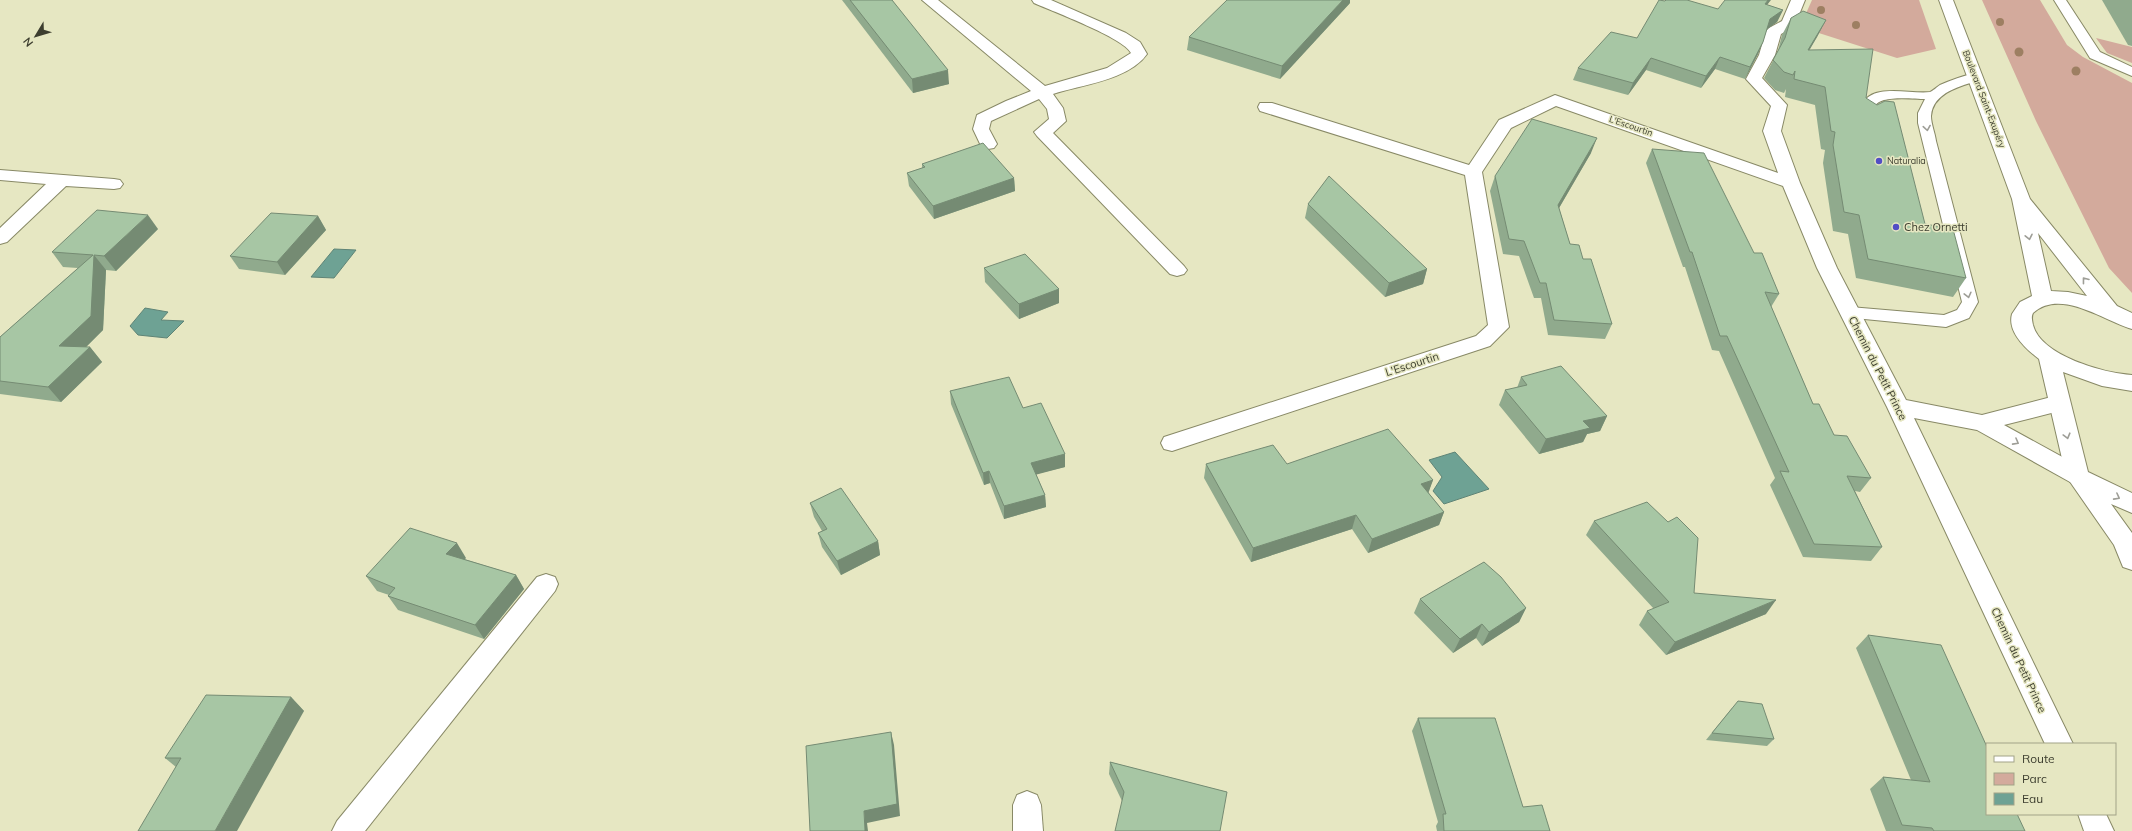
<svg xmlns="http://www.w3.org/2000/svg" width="2132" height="831" font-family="Mulish,sans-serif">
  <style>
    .green { fill: #d3aa9c }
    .water { fill: #6ea294; stroke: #5f8476 }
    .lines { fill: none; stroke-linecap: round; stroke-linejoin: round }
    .service-casing { stroke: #888966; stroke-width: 2 }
    .minor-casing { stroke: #888966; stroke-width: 2 }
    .secondary-casing { stroke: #888966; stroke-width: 2 }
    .service { fill: #fff; fill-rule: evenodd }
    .minor { fill: #fff; fill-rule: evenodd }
    .secondary { fill: #fff; fill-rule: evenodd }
    .tree { fill: #9d7f62 }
    .wall { fill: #90aa8d }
    .shaded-wall { fill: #758b73 }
    .building { fill: #a7c6a4; stroke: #758b73 }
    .oneway { stroke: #9e9e97 }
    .poi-dot { fill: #524ec5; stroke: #e6e7c2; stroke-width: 1.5 }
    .labels { text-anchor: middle; stroke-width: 3; stroke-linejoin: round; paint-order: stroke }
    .far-street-label { font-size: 9px; fill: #3d3e2f; stroke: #e6e7c2 }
    .far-poi-label { font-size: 9px; fill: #3d3e2f; stroke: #e6e7c2; text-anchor: start }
    .poi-label { font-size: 11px; fill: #3d3e2f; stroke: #e6e7c2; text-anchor: start }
    .street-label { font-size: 11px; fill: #3d3e2f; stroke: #e6e7c2 }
  </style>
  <rect width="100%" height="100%" fill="#e6e7c2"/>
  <!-- green -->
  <g class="green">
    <path d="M 1812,0 L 1919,0 L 1936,49 L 1897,58 L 1800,27 Z"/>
    <path d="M 1982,0 L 2040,0 L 2067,45 L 2083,57 L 2132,83 L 2132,293 L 2109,268 L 2036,121 Z"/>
    <path d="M 2096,38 L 2132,47 L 2132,63 L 2107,53 Z"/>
  </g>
  <!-- water -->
  <g class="water">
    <path d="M 334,249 L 356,250 L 334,278 L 311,277 Z"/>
    <path d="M 145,308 L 168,312 L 161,320 L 184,321 L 167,338 L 138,335 L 130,326 Z"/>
    <path d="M 1455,452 L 1489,489 L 1444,504 L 1433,491 L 1442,477 L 1429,460 Z"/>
  </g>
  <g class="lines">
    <defs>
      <g id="service">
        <path d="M 2054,0 L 2066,0 L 2100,52 L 2132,67 L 2132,76 L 2090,58 Z"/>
        <path d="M 1975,73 L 1982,77 L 1980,80 C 1961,86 1933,92 1931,116 C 1931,124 1935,133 1936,141 L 1978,302 L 1969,318 L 1946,327 L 1844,317 L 1842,313 L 1844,309 L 1850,307 L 1944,315 L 1957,310 L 1962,302 L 1918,123 L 1918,113 L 1925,99 C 1914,99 1877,94 1874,108 C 1873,111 1874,115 1874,118 L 1867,122 L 1860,118 C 1860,78 1907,95 1930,92 C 1933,91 1937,87 1940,85 C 1951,80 1963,76 1975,73 Z"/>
      </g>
      <g id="minor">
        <path d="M 922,0 L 938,0 L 1045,86 L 1107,68 L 1131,53 C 1124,38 1052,11 1034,3 L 1032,0 L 1051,0 L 1126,33 L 1140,42 L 1147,54 C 1129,80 1081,85 1053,94 L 1063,108 L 1066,121 L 1053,133 L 1184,266 L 1187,270 L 1184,274 L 1177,276 L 1170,274 L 1037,136 L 1034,132 L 1049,119 L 1047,109 L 1039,99 L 991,121 L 989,129 L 997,144 L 994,148 L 988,149 L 982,148 L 973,129 L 977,115 L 1006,101 L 1031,91 Z"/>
        <path d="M 1791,0 L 1805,0 L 1794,27 L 1781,34 L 1775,55 L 1762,78 L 1787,105 L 1781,131 L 1800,183 L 1837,268 L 1906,400 L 1982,415 L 2059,395 L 2067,397 L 2070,403 L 2067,409 L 2004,425 L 2086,470 L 2090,476 L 2086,482 L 2078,485 L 2070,482 L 1977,430 L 1914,418 L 2073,744 L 2045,744 L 1887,407 L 1817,268 L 1783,186 L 1556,106 L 1511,128 L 1482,172 L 1509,327 L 1490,346 L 1172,451 L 1164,449 L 1161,443 L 1164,437 L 1476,336 L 1488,325 L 1465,175 L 1260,111 L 1258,107 L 1260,103 L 1272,103 L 1469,165 L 1499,120 L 1555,95 L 1778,173 L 1763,131 L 1771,106 L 1746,79 L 1759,55 L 1766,31 L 1769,28 L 1782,21 Z"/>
        <path d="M 0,170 L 114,179 L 120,180 L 123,184 L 120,188 L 114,189 L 66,186 L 7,242 L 0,244 L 0,228 L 46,184 L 0,180 Z"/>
        <path d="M 546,574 L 555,577 L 558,584 L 555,591 L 365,831 L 332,831 L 337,821 L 537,577 Z"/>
        <path d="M 1027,791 L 1037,795 L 1041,805 L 1043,831 L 1013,831 L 1013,805 L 1017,795 Z"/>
        <path d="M 2078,814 L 2106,814 L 2114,831 L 2084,831 Z"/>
      </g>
      <path id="secondary" d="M 1939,0 L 1953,0 L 2030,199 L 2117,306 L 2132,313 L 2132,329 C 2104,321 2061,288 2033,313 C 2031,317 2032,320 2033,325 C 2041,356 2104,373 2132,375 L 2132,391 L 2102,386 L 2063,372 L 2088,472 L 2132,493 L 2132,513 L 2111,504 L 2132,533 L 2132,570 L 2123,567 L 2114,545 L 2066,476 L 2039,359 C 2026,349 2007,332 2012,314 L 2020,302 L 2032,296 L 2012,199 ZM 2038,233 L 2087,296 L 2068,292 L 2051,291 Z"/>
    </defs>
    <!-- service casing -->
    <use href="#service" class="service-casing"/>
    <!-- minor casing -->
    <use href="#minor" class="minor-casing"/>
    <!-- secondary casing -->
    <use href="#secondary" class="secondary-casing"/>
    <!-- service -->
    <use href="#service" class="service"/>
    <!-- minor -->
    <use href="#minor" class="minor"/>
    <!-- secondary -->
    <use href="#secondary" class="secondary"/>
  </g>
  <!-- trees -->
  <g class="tree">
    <circle cx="1821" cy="10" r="4"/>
    <circle cx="2000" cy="22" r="4"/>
    <circle cx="1856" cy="25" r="4"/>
    <circle cx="2019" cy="52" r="4.5"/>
    <circle cx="2076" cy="71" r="4.5"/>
  </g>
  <!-- wall -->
  <g class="wall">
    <path d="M 842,0 L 892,0 L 949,84 L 913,93 Z"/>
    <path d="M 2102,0 L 2132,0 L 2132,46 L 2128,45 Z"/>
    <path d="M 1350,3 L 1280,79 L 1187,50 L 1189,37 Z"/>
    <path d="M 1768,5 L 1783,10 L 1777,22 L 1767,29 L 1758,54 L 1745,79 L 1715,69 L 1701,88 L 1646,70 L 1628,95 L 1573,80 L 1578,68 L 1637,38 L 1718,9 Z"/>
    <path d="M 1791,18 L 1826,20 L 1817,37 L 1809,50 L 1866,98 L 1925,224 L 1966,278 L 1953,297 L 1856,278 L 1848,234 L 1833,231 L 1823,163 L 1825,150 L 1821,149 L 1815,105 L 1785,97 L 1786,89 L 1784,93 L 1775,90 L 1764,78 L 1778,51 L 1782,35 Z"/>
    <path d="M 1652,149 L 1754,253 L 1779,294 L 1771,307 L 1813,404 L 1834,435 L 1871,478 L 1860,492 L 1855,491 L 1882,547 L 1871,561 L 1803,557 L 1770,485 L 1775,478 L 1719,351 L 1712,350 L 1685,267 L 1683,267 L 1646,163 Z"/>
    <path d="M 1591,153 L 1559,208 L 1570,244 L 1583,259 L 1612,324 L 1605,339 L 1548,335 L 1541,298 L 1534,298 L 1519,256 L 1503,254 L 1490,191 L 1495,176 Z"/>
    <path d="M 922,164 L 1014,178 L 1015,191 L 934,219 L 909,186 L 907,173 L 922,168 Z"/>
    <path d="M 1308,204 L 1427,269 L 1423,284 L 1385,297 L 1305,218 Z"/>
    <path d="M 318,216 L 326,230 L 285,275 L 239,269 L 230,256 Z"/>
    <path d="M 158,229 L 116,271 L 106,270 L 103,330 L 86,347 L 90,347 L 102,362 L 61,402 L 0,394 L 0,337 L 78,268 L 63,267 L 52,252 Z"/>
    <path d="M 984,268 L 1059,289 L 1059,303 L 1019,319 L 985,282 Z"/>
    <path d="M 1521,377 L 1607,416 L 1600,431 L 1587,434 L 1583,442 L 1539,454 L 1499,405 L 1505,390 L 1517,388 Z"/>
    <path d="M 950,391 L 1023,408 L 1065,454 L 1065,467 L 1036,474 L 1045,495 L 1046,507 L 1004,519 L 990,483 L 984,485 L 951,404 Z"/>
    <path d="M 1206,464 L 1287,464 L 1433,480 L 1428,492 L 1444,512 L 1439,525 L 1368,553 L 1352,529 L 1251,562 L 1204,478 Z"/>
    <path d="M 810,503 L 878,541 L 880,555 L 841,575 L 822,547 L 818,533 L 822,531 L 814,517 Z"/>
    <path d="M 1594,521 L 1694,593 L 1766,614 L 1666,655 L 1639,625 L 1647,611 L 1654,609 L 1586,535 Z"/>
    <path d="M 466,558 L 464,559 L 516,575 L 524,589 L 484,639 L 398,610 L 388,596 L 389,595 L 377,591 L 366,576 Z"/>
    <path d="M 1420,599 L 1526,608 L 1519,622 L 1482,646 L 1476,638 L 1453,653 L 1414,613 Z"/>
    <path d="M 1868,635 L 2025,831 L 1886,831 L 1870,789 L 1883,777 L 1911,780 L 1856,648 Z"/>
    <path d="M 291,697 L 304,711 L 176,767 L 165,758 Z"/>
    <path d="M 1732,708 L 1774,739 L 1767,746 L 1706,740 Z"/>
    <path d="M 1418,718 L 1550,831 L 1437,831 L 1436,826 L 1438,822 L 1412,731 Z"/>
    <path d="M 1110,762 L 1227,792 L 1122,801 L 1109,774 Z"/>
  </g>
  <!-- shaded-wall -->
  <g class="shaded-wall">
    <path d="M 1343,0 L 1350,0 L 1350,3 L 1280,79 L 1282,66 Z"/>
    <path d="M 1768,0 L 1771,0 L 1759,15 L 1765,4 Z"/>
    <path d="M 1783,10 L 1777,22 L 1765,31 L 1770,19 Z"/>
    <path d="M 1826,20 L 1817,37 L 1799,68 L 1808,50 Z"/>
    <path d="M 1763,42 L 1758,54 L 1745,79 L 1750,67 Z"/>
    <path d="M 1720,57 L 1715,69 L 1701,88 L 1706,76 Z"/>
    <path d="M 1651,58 L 1646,70 L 1628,95 L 1633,83 Z"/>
    <path d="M 948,70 L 949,84 L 913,93 L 912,79 Z"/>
    <path d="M 1597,138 L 1591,153 L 1552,220 L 1558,205 Z"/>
    <path d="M 1014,178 L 1015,191 L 934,219 L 933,206 Z"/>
    <path d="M 148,215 L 158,229 L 116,271 L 104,256 Z"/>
    <path d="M 318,216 L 326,230 L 285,275 L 277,262 Z"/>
    <path d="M 94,255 L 106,270 L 103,330 L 72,361 L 59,346 Z"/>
    <path d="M 1427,269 L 1423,284 L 1385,297 L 1389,283 Z"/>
    <path d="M 1059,289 L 1059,303 L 1019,319 L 1019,304 Z"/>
    <path d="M 90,347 L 102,362 L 61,402 L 48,387 Z"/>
    <path d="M 1607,416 L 1600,431 L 1587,434 L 1583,442 L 1539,454 L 1546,439 L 1583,421 Z"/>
    <path d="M 1065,454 L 1065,467 L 1031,476 L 1031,463 Z"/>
    <path d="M 989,471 L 990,483 L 984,485 L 983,473 Z"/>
    <path d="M 1433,480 L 1428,494 L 1421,484 Z"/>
    <path d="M 1045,495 L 1046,507 L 1004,519 L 1004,506 Z"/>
    <path d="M 1444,512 L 1439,525 L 1368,553 L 1372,539 Z"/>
    <path d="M 1356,515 L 1352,529 L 1251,562 L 1253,548 Z"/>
    <path d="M 878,541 L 880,555 L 841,575 L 837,561 Z"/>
    <path d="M 457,543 L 466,558 L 456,568 L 446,554 Z"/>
    <path d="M 516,575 L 524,589 L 484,639 L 475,625 Z"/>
    <path d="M 1776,600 L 1766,614 L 1666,655 L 1675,642 Z"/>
    <path d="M 1526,608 L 1519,622 L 1482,646 L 1489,632 Z"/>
    <path d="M 1482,624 L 1476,638 L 1453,653 L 1460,639 Z"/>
    <path d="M 291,697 L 304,711 L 237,831 L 215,831 Z"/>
    <path d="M 891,732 L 894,745 L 900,816 L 867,823 L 868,831 L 865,831 L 864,811 Z"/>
  </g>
  <!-- building -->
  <g class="building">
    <path d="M 850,0 L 892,0 L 948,70 L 912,79 Z"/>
    <path d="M 1227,0 L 1343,0 L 1282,66 L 1189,37 Z"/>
    <path d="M 1659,0 L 1665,1 L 1666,0 L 1687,0 L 1718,9 L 1725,0 L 1768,0 L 1765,4 L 1783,10 L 1770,19 L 1763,42 L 1750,67 L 1720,57 L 1706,76 L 1651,58 L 1633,83 L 1578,68 L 1611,32 L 1637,38 Z"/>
    <path d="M 1803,11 L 1826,20 L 1808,50 L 1873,49 L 1866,98 L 1877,105 L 1885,101 L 1894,102 L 1925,224 L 1953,229 L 1966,278 L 1868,259 L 1859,215 L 1844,212 L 1833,145 L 1835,132 L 1831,131 L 1825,87 L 1794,79 L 1795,71 L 1793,75 L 1784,72 L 1773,60 L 1785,38 L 1791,18 Z"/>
    <path d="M 1532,119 L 1597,138 L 1558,205 L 1570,244 L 1579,245 L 1583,259 L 1591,259 L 1612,324 L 1554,320 L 1546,283 L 1540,283 L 1524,241 L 1509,239 L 1495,176 Z"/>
    <path d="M 983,143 L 1014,178 L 933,206 L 907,173 L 925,167 L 922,164 Z"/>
    <path d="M 1652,149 L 1704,153 L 1754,253 L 1762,253 L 1779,294 L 1765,292 L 1813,404 L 1819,404 L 1834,435 L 1847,436 L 1871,478 L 1847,476 L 1882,547 L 1814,544 L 1780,471 L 1789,472 L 1727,336 L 1720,336 L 1692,252 L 1690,252 Z"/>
    <path d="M 1329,176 L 1427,269 L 1389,283 L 1308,204 Z"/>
    <path d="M 97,210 L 148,215 L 104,256 L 94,255 L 91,316 L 59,346 L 90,347 L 48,387 L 0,381 L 0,337 L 93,255 L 52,252 Z"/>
    <path d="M 271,213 L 318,216 L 277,262 L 230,256 Z"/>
    <path d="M 1025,254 L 1059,289 L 1019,304 L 984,268 Z"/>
    <path d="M 1561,366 L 1607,416 L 1583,421 L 1590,428 L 1546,439 L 1505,390 L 1527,385 L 1521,377 Z"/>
    <path d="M 1009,377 L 1023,408 L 1041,403 L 1065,454 L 1031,463 L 1045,495 L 1004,506 L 989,471 L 983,473 L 950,391 Z"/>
    <path d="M 1388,429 L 1433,480 L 1421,484 L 1444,512 L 1372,539 L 1356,515 L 1253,548 L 1206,464 L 1273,445 L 1287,464 Z"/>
    <path d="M 841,488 L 878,541 L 837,561 L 818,533 L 827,529 L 810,503 Z"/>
    <path d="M 1647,502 L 1668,522 L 1677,517 L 1698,538 L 1694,593 L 1776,600 L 1675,642 L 1647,611 L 1669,602 L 1594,521 Z"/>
    <path d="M 410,528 L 457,543 L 446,554 L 516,575 L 475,625 L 388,596 L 395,588 L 366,576 Z"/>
    <path d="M 1484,562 L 1501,577 L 1526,608 L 1489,632 L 1482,624 L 1460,639 L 1420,599 Z"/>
    <path d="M 1868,635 L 1941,645 L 1987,747 L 1987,814 L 2017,814 L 2025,831 L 1934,831 L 1932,828 L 1902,825 L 1883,777 L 1930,782 Z"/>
    <path d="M 206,695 L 291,697 L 215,831 L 138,831 L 181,758 L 165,758 Z"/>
    <path d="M 1738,701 L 1762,704 L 1774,739 L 1712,733 Z"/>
    <path d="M 1418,718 L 1495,718 L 1523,807 L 1542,805 L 1550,831 L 1444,831 L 1443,814 L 1446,814 Z"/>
    <path d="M 891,732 L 897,804 L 864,811 L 865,831 L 810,831 L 806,746 Z"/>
    <path d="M 1110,762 L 1227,792 L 1220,831 L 1115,831 L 1124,792 Z"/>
  </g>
  <!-- one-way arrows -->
  <defs><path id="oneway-chevron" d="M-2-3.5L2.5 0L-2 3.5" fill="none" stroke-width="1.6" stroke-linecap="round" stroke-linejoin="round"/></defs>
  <g class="oneway">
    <use href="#oneway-chevron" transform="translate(1927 128) rotate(81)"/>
    <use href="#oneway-chevron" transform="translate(2029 237) rotate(78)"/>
    <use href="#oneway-chevron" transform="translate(2085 280) rotate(-128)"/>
    <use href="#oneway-chevron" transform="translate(1968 295) rotate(76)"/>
    <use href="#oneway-chevron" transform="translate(2067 436) rotate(75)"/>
    <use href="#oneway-chevron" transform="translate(2016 442) rotate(29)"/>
    <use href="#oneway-chevron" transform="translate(2117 497) rotate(28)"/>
  </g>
  <!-- markers -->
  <g class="poi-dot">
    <circle cx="1879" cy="161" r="4"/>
    <circle cx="1896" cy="227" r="4"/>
  </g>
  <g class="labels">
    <!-- far-street labels -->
    <g class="far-street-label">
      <text transform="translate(1984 99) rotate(69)" y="3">Boulevard Saint-Exupéry</text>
      <text transform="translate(1631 126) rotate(19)" y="3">L'Escourtin</text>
    </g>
    <!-- far-poi labels -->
    <g class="far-poi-label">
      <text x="1887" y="164">Naturalia</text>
    </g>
    <!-- poi labels -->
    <g class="poi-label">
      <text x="1904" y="231">Chez Ornetti</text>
    </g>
    <!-- street labels -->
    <g class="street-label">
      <text transform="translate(1412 364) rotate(-18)" y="4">L'Escourtin</text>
      <text transform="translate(1878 368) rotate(63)" y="4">Chemin du Petit Prince</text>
      <text transform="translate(2019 660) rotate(65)" y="4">Chemin du Petit Prince</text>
    </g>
  </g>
  <!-- legend -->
  <rect x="1986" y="743" width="130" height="72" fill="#e6e7c2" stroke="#a2a387"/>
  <rect x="1994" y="756" width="20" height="6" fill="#ffffff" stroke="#a2a387"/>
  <text x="2022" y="763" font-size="12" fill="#3d3e2f">Route</text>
  <rect x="1994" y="773" width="20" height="12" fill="#d3aa9c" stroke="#a2a387"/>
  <text x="2022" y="783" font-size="12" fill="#3d3e2f">Parc</text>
  <rect x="1994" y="793" width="20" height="12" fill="#6ea294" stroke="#a2a387"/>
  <text x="2022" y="803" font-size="12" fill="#3d3e2f">Eau</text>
  <!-- north arrow -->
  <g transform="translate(36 36) rotate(232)" stroke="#e6e7c2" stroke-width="3" paint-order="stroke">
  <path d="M0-3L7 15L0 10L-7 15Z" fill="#3d3e2f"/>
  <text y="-6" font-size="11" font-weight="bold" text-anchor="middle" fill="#3d3e2f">N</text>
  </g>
</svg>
